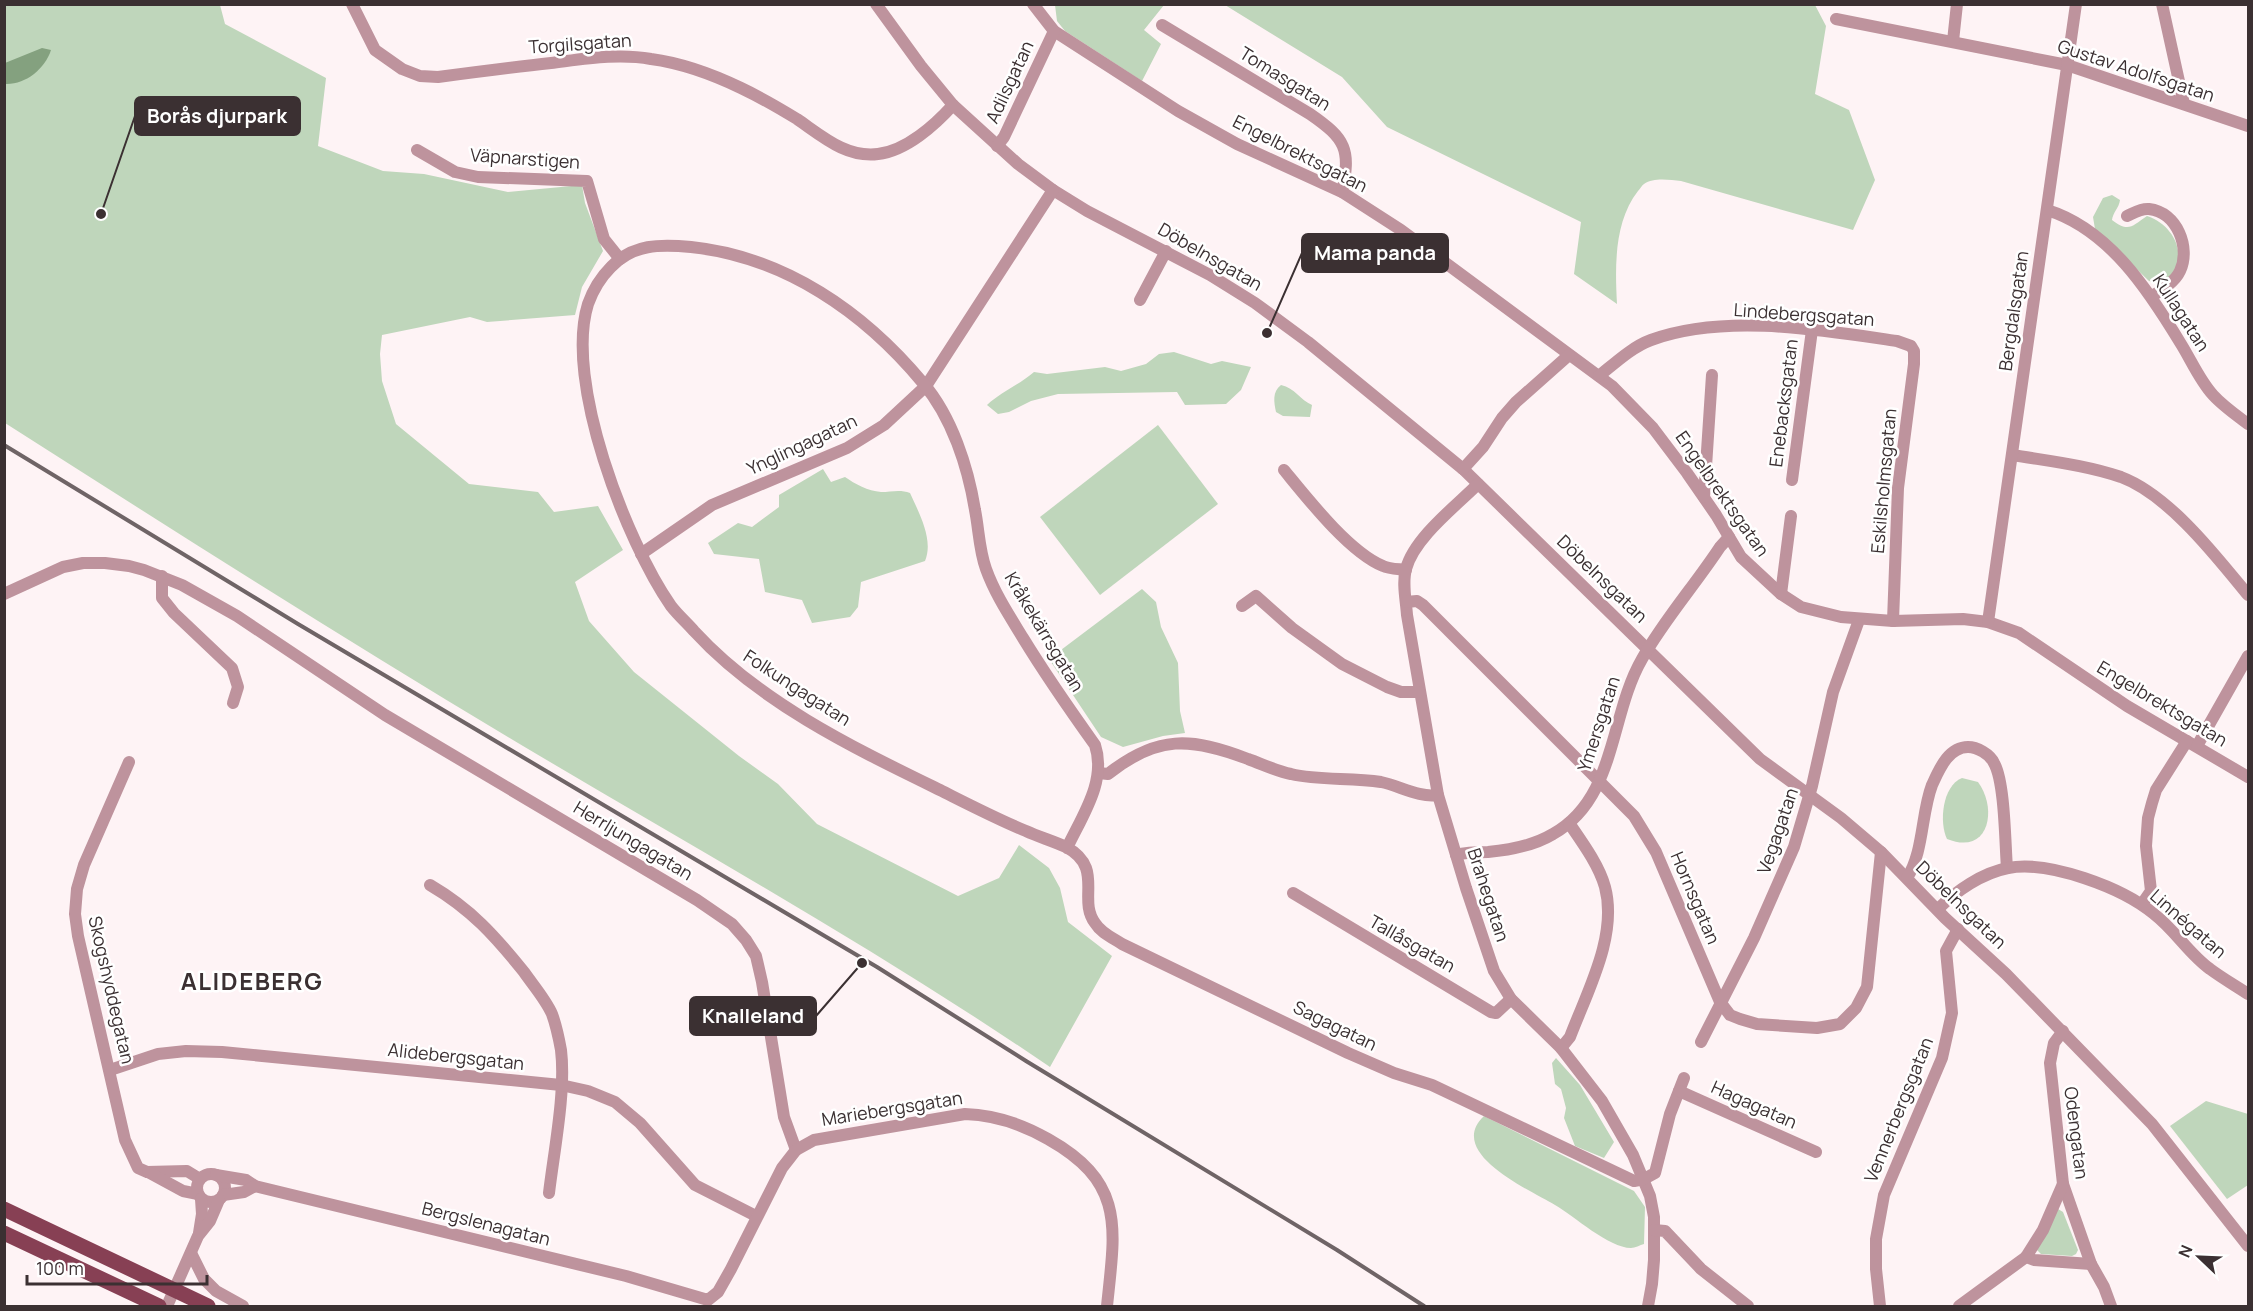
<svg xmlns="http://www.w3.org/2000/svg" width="2253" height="1311" font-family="Manrope,sans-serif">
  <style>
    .green { fill: #bfd6bb }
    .water { fill: #84a17f }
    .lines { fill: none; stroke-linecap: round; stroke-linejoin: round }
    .minor { stroke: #be939d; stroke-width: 12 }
    .major { stroke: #874054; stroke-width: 15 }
    .rail { stroke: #6f6466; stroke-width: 4 }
    .labels { text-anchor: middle; stroke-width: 5; stroke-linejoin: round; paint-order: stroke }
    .street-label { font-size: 18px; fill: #3b3032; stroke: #fff }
    .district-label { font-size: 24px; font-weight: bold; letter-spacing: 1.5px; fill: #3b3032; stroke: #fff }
    .leader { fill: none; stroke: #3b3032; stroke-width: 2 }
    .callout-dot { fill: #3b3032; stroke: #fff; stroke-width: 2 }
    .callout { fill: #3b3032; stroke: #3b3032; stroke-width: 2 }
    .callout-label { font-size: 20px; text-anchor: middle; font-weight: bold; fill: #fff }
  </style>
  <rect width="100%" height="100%" fill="#fef3f5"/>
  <!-- green -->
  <g class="green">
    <path d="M 4,5 L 220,5 L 225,24 L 326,78 L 318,146 L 383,171 L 424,174 L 508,192 L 582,185 L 585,203 L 603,251 L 582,287 L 575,315 L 487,322 L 470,317 L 382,335 L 380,354 L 382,381 L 396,424 L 469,484 L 538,492 L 554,512 L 598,506 L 623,550 L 575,582 L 589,621 L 634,672 L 739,756 L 778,784 L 817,824 L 958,896 L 999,878 L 1019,845 L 1049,868 L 1060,888 L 1068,922 L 1112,956 L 1050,1067 C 880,951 700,851 523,746 C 348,642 176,532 5,423 Z"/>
    <path d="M 1055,5 L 1164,5 L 1144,30 L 1161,44 L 1142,81 L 1065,31 L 1057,21 Z"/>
    <path d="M 1225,5 L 1815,5 L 1826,26 L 1815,94 L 1849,110 L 1875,180 L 1853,230 L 1681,181 C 1670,180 1654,177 1644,184 C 1642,185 1640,189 1638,191 C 1614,222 1615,266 1617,304 L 1574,274 L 1581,222 L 1387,127 L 1342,77 Z"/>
    <path d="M 2112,195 L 2120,200 C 2119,208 2113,212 2112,220 C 2129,233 2132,226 2147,216 C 2179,226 2193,269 2158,284 L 2149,281 L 2095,229 L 2093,217 L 2103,198 Z"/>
    <path d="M 1174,352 L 1211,364 L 1222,361 L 1251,367 L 1241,390 L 1226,404 L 1185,405 L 1177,392 L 1058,394 L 1031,401 L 1009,412 L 998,414 L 987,405 C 1001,392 1019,385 1034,372 L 1047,374 L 1105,367 L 1121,371 L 1146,364 L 1159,354 Z"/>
    <path d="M 1281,385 C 1295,388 1300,400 1312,405 L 1310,417 L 1283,416 L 1276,412 C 1274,402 1272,392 1281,385 Z"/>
    <path d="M 1158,425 L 1218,504 L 1100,595 L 1040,517 Z"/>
    <path d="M 823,469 L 831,482 L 845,477 C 855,484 868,491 881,492 C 891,492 900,489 910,493 C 919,513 934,540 925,561 L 861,582 L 858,607 L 850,617 L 812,623 L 802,600 L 765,592 L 759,559 L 714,554 L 708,543 L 738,523 L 752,527 L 779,507 L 779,495 Z"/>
    <path d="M 1142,589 L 1156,602 L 1161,627 L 1178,663 L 1180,711 L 1185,733 L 1163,736 L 1123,747 L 1101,737 L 1049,659 Z"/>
    <path d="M 1962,778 L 1978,782 C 1998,809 1989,856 1947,839 C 1939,823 1942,786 1962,778 Z"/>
    <path d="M 1556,1058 L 1580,1085 L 1614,1142 L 1604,1158 L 1575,1146 L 1564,1118 L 1566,1108 L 1561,1089 L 1555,1084 L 1552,1063 Z"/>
    <path d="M 2206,1101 L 2248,1114 L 2248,1185 L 2227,1199 L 2170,1126 Z"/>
    <path d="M 1484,1116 L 1634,1191 L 1645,1207 L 1644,1244 C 1640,1245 1635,1248 1631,1248 C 1609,1248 1574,1216 1555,1205 C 1530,1190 1445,1153 1484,1116 Z"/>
    <path d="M 2058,1209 L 2063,1212 L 2078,1250 L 2076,1254 L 2072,1256 L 2041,1254 L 2037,1250 Z"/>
  </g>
  <!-- water -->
  <path class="water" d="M 42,48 L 51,50 C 45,69 25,85 5,84 L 5,63 Z"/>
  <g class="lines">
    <!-- minor -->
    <g class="minor">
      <path d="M 352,4 L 375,50 L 402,69 L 420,76 L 438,77 C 476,72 514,67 551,63 C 584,59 618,53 651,59 C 681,63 714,75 741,88 C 760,97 779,108 797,119 C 822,136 846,158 878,154 C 906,151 935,125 953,105"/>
      <path d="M 876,4 L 921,66 L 953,105 L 1018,164 L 1053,190 L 1087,211 L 1210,275 L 1255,303 L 1308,342 L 1463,469 L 1760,759 L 1841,818 L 1881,852 L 1945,918 L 2006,974 L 2152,1124 L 2248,1246"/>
      <path d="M 1033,4 L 1054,31 L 1178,111 L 1237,144 L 1342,192 L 1401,230 L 1612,386 L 1653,428 L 1687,473 L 1716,515 L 1741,557 L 1781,594 L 1801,607 L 1841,617 L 1893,621 L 1963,619 L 1988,622 L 2019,633 L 2127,706 L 2248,777"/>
      <path d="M 2162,4 L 2184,104"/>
      <path d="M 1836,19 L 2067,65 L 2248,126"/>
      <path d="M 1162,25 L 1310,114 C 1346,139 1351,149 1342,192"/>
      <path d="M 1953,41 L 1957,4"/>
      <path d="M 997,146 L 1004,137 L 1054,31"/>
      <path d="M 417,150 L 455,172 L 478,177 L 587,181 L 604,239 L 620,259"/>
      <path d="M 2047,210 C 2109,229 2149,291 2181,344 C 2191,360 2200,381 2213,395 C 2223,406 2236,415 2248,424"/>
      <path d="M 2127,216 C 2134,213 2141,208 2149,209 C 2177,212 2191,248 2180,271 C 2175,282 2162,290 2152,296"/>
      <path d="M 1140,300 L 1166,251"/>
      <path d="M 1599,376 C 1615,363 1632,347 1651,340 C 1725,313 1821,330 1897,341 L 1911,346 L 1914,351 L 1914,364 L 1898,488 L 1893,621"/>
      <path d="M 2013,455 C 2048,461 2086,465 2121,477 C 2169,495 2216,556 2248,595"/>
      <path d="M 1463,469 L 1483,447 L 1502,418 L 1516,402 L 1569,355"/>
      <path d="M 1284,470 C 1307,498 1349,552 1383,566 C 1389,569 1399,569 1406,570"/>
      <path d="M 1792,480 L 1812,330"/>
      <path d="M 1478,484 C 1456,506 1414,538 1406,569 C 1402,583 1406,600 1407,615 L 1438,795 L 1466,888 L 1494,971 L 1511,999 L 1561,1048 L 1602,1101 L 1633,1155 L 1650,1196 L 1654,1217 L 1654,1260 L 1652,1284 L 1648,1306"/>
      <path d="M 1704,497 L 1712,375"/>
      <path d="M 641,554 L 712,505 L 847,448 L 884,425 L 926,386 L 1053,190"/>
      <path d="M 162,576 L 162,598 L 174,613 L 232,668 L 238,687 L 233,703"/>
      <path d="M 4,594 L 63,567 L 83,563 L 105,563 L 129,566 L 144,570 L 182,585 L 237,616 L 385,715 L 697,900 L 732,924 L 746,940 L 756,956 L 762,982 L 784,1117 L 796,1150"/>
      <path d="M 1781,594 L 1791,516"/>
      <path d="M 1406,602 L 1417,601 L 1423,605 L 1634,816 L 1656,852 L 1720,1002 L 1730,1015 L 1740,1019 L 1757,1024 L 1817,1028 L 1840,1024 L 1856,1008 L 1867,987 L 1881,852"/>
      <path d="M 1242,606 L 1256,596 L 1292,628 L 1342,664 L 1387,687 L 1401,692 L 1419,692"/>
      <path d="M 1988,622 L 2076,4"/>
      <path d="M 2197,746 L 2248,656"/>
      <path d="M 129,762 L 84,865 L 77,889 L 75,914 L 78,936 L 125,1140 L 138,1168 L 147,1172 L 187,1171 L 200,1179"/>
      <path d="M 1099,773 L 1108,774 C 1157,735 1191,737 1248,759 C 1262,764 1276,771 1291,774 C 1320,781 1351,777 1381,782 C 1400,786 1419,798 1438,795"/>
      <path d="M 1067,848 C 1082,816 1107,781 1095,745 C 1070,710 1045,674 1023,638 C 1009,615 995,594 986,569 C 979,550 979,530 975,510 C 968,467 952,417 923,383 C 864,312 785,257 691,247 C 660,244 633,244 611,267 C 601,277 593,290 588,304 C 564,381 626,541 671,606 C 678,615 687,623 694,631 C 760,703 854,748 940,790 C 968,804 997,819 1026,831 C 1039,837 1053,841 1066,847 C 1105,868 1077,899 1095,923 C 1101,933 1113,938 1122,944 L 1348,1053 L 1394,1073 L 1432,1085 L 1634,1181 L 1644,1179 L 1655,1173 L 1670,1114 L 1684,1078"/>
      <path d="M 1456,855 C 1467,852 1476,852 1488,852 C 1510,850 1533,846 1553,834 C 1617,798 1609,716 1642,659 C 1664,620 1695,585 1720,547 L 1729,537"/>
      <path d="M 1907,878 C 1924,851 1921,814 1932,785 C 1939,770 1948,747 1968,747 C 1977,747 1990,754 1994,763 C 2005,782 2005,844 2007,868"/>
      <path d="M 430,885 C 471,909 495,936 524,972 C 533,985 546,1000 552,1014 C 556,1025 559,1039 561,1050 C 566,1091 554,1151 549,1193"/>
      <path d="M 1293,893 L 1491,1012 L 1496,1013 L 1511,999"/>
      <path d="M 2142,904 L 2151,891 L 2146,846 L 2148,818 L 2152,803 L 2156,790 L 2187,741"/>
      <path d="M 1938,909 C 1956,891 1982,873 2008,868 C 2049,860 2123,888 2154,914 C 2175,930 2189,954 2210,969 C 2222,978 2236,986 2248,994"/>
      <path d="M 2063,1031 L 2054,1043 L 2050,1063 L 2063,1184 L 2091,1264 L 2104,1287 L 2111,1306"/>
      <path d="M 1701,1042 L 1754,938 L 1794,847 L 1812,786 L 1833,692 L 1859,620"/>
      <path d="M 1561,1048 L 1570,1037 C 1587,992 1618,936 1605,887 C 1599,865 1582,842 1569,823"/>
      <path d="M 110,1070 L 158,1054 L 186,1051 L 222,1052 L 561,1085 L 588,1091 L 615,1102 L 640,1123 L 695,1185 L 756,1216"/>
      <path d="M 1679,1091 L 1816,1152"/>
      <path d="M 148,1172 L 183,1191 L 198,1194"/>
      <circle cx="211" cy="1188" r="14"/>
      <path d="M 216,1175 L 246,1180 L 255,1186 L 626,1276 L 708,1300 L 718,1292 L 731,1269 L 782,1168 L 796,1150 L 814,1140 L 965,1114 C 995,1115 1022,1124 1048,1139 C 1126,1183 1115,1228 1107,1306"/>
      <path d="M 223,1195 L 244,1192 L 255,1186"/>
      <path d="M 1654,1230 L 1665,1231 L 1701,1269 L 1748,1306"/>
      <path d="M 199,1233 L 202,1214 L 201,1199"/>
      <path d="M 191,1253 L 204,1279 L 216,1291 L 243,1306"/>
      <path d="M 2026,1257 L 2034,1260 L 2091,1264"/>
      <path d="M 167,1306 L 198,1236 L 210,1221 L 219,1200"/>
      <path d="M 1880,1306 L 1876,1269 L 1876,1239 L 1884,1195 L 1942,1058 L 1952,1013 L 1946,951 L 1958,929"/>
      <path d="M 1959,1306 L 2026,1257 L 2043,1230 L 2063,1184"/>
    </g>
    <!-- major -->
    <g class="major">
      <path d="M 4,1209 L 208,1306"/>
      <path d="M 4,1233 L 159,1306"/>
    </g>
    <!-- rail -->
    <path class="rail" d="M 4,445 L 298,624 L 877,967 L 1026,1061 L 1337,1250 L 1424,1306"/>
  </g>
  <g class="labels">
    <!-- street labels -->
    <g class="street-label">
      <text transform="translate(580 44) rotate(-4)" y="6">Torgilsgatan</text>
      <text transform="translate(2136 71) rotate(18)" y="6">Gustav Adolfsgatan</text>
      <text transform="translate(1285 79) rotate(32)" y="6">Tomasgatan</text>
      <text transform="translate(1010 82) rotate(-65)" y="6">Adilsgatan</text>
      <text transform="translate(1300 154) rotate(27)" y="6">Engelbrektsgatan</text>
      <text transform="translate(525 159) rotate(4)" y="6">Väpnarstigen</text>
      <text transform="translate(1210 257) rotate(30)" y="6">Döbelnsgatan</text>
      <text transform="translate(2014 311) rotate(-82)" y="6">Bergdalsgatan</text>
      <text transform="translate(2181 313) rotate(57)" y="6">Kullagatan</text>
      <text transform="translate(1804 315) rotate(4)" y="6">Lindebergsgatan</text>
      <text transform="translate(1784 403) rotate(-83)" y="6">Enebacksgatan</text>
      <text transform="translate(802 445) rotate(-25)" y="6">Ynglingagatan</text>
      <text transform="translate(1884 481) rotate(-85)" y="6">Eskilsholmsgatan</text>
      <text transform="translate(1722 494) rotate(55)" y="6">Engelbrektsgatan</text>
      <text transform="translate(1602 579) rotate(44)" y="6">Döbelnsgatan</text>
      <text transform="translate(1044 632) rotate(59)" y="6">Kråkekärrsgatan</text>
      <text transform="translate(797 688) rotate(33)" y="6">Folkungagatan</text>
      <text transform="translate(2162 704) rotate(31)" y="6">Engelbrektsgatan</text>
      <text transform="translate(1599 724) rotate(-72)" y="6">Ymersgatan</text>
      <text transform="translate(1778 831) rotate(-71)" y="6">Vegagatan</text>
      <text transform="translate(633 841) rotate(31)" y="6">Herrljungagatan</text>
      <text transform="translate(1488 895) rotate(72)" y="6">Brahegatan</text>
      <text transform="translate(1695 898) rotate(67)" y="6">Hornsgatan</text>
      <text transform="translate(1961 905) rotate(44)" y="6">Döbelnsgatan</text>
      <text transform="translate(2188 924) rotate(41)" y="6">Linnégatan</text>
      <text transform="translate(1412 944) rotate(30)" y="6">Tallåsgatan</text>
      <text transform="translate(111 990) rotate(77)" y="6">Skogshyddegatan</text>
      <text transform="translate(1335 1026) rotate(26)" y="6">Sagagatan</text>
      <text transform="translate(456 1057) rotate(6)" y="6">Alidebergsgatan</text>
      <text transform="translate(1754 1105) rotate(24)" y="6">Hagagatan</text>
      <text transform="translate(892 1109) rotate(-9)" y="6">Mariebergsgatan</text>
      <text transform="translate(1899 1110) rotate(-68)" y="6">Vennerbergsgatan</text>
      <text transform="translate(2076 1133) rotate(83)" y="6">Odengatan</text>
      <text transform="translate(486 1224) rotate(14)" y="6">Bergslenagatan</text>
    </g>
    <!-- district labels -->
    <g class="district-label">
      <text x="252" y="990">ALIDEBERG</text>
    </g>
  </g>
  <!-- callouts -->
  <path class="leader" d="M101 214L135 116M1267 333L1302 253M862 963L816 1016"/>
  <g class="callout-dot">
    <circle cx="101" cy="214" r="6"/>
    <circle cx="1267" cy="333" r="6"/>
    <circle cx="862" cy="963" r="6"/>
  </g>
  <g class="callout">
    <rect x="135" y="97" width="165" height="38" rx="6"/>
    <rect x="1302" y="234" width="146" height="38" rx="6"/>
    <rect x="690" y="997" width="126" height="38" rx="6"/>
  </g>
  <g class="callout-label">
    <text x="217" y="123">Borås djurpark</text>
    <text x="1375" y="260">Mama panda</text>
    <text x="753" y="1023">Knalleland</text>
  </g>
  <!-- border -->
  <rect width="2253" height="1311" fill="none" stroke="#3b3032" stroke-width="12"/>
  <!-- north arrow -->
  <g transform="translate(2199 1257) rotate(293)" stroke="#ffffff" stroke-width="4.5" paint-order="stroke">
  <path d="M0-4.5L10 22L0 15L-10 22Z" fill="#3b3032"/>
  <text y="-9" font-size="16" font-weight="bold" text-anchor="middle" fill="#3b3032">N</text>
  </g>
  <!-- scale -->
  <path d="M27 1275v9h180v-9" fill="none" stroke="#3b3032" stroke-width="3"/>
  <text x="36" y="1275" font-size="18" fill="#3b3032" stroke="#ffffff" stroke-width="4.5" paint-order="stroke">100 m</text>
</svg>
